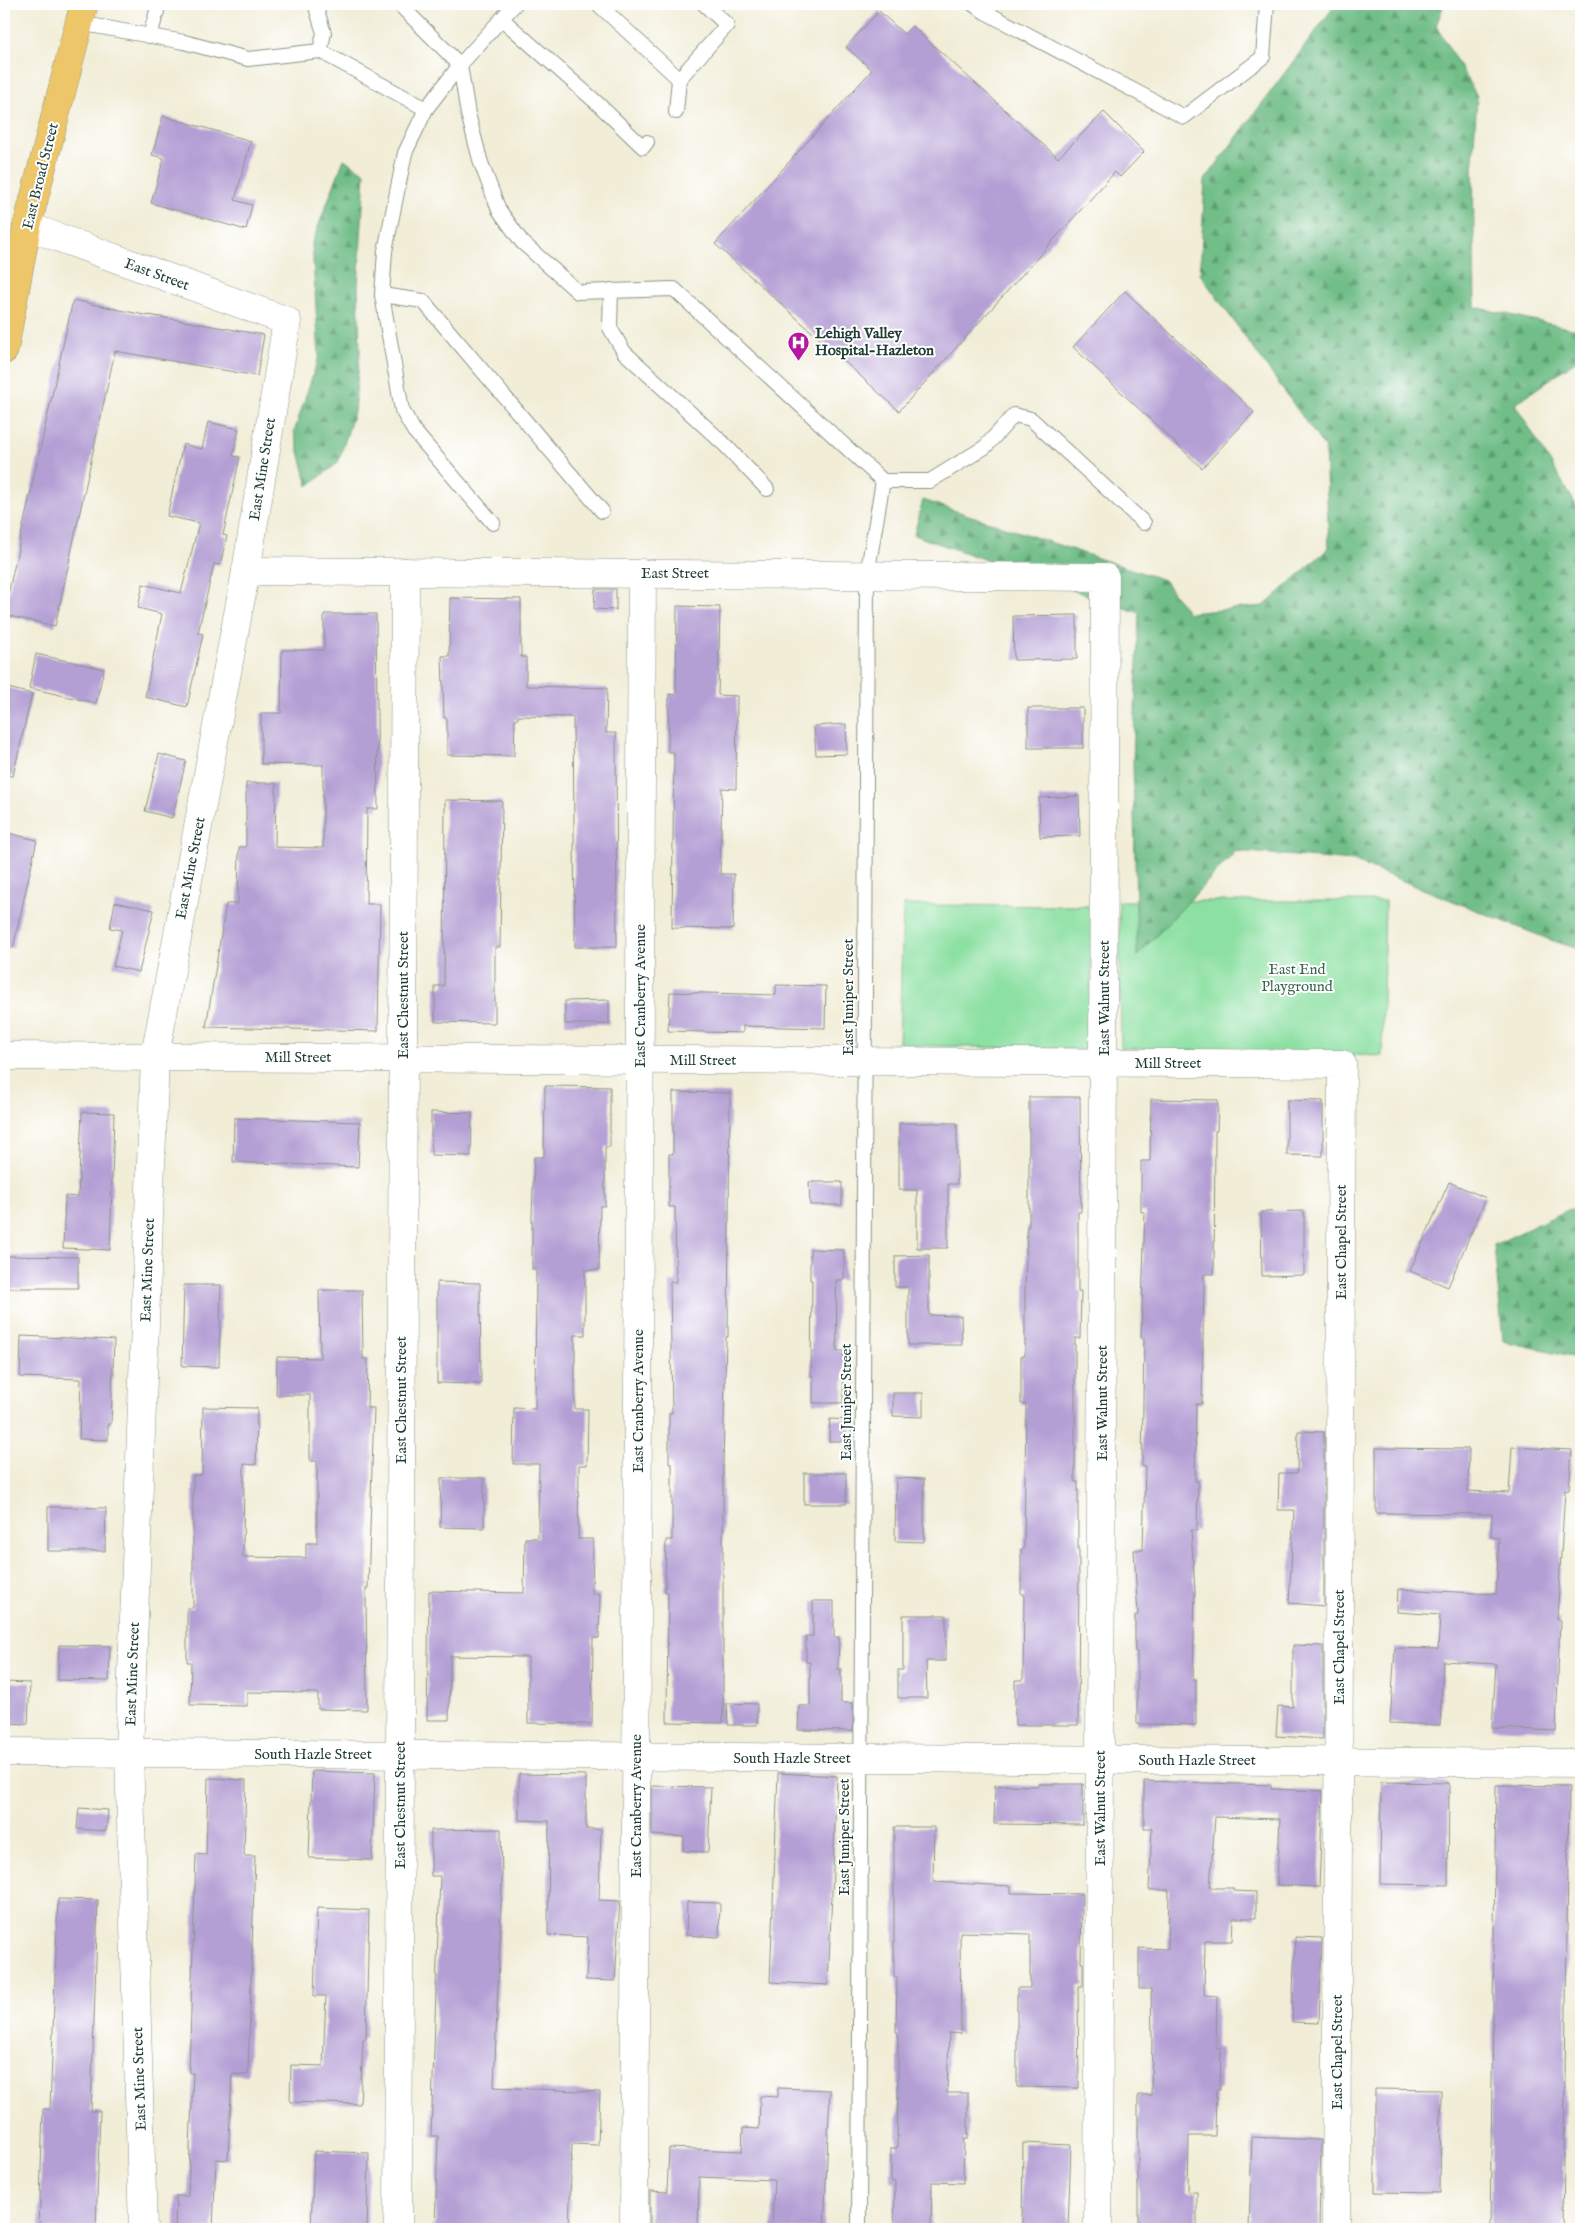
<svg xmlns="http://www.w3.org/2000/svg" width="1585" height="2233" font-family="'IM FELL English',serif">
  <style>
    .green { fill: #8ce0a2; stroke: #568e6b }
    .forest { fill: url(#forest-firs); stroke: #487e5e }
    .building { fill: #b49fd4 }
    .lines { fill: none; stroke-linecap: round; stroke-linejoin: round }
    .lane-casing { stroke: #889586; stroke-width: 16 }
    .street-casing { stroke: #889586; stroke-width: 29 }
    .highway-casing { stroke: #889586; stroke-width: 29 }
    .lane { stroke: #fff; stroke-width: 14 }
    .street { stroke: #fff; stroke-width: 28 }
    .highway { stroke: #ecc669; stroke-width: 28 }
    .labels { text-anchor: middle; stroke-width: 4; stroke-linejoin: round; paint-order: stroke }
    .street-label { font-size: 15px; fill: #1f3d34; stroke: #fff }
    .poi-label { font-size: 15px; font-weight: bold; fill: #1f3d34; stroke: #fff; text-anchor: start }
    .park-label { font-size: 15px; fill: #3a6650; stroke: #fff }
  </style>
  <defs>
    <pattern id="forest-firs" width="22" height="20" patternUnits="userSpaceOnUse" patternTransform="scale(1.25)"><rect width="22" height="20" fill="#71be88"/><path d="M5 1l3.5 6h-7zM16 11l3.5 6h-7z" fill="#5c9c70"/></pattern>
  </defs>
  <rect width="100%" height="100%" fill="#fff"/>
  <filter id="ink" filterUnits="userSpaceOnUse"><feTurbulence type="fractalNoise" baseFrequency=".02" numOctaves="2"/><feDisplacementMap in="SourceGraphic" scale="10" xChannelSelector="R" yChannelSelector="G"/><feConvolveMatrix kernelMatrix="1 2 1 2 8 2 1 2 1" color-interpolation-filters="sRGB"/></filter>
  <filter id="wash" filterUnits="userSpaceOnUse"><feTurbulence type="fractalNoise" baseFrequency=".0096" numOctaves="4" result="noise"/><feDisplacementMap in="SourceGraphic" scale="20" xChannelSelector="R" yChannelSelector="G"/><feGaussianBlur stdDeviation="1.12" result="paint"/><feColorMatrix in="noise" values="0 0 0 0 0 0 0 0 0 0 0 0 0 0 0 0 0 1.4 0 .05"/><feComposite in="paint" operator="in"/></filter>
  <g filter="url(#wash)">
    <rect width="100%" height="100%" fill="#f1edd7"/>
    <!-- green -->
    <g class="green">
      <path d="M 1119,901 L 1385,901 L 1382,1056 L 1121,1048 Z"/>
      <path d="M 903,905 L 1092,906 L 1090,1050 L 899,1045 Z"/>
    </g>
    <!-- forest -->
    <g class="forest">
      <path d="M 1336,4 L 1444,4 L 1436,26 L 1477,96 L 1473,160 L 1475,307 L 1581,331 L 1581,357 L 1515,404 L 1581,513 L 1581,950 L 1548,939 L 1353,861 L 1236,851 L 1137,956 L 1133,761 L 1139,613 L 914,535 L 923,500 L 1164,580 L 1188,613 L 1264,606 L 1329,548 L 1325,448 L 1200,274 L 1205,180 Z"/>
      <path d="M 344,159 L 365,173 L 358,287 L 360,353 L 354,412 L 338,463 L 308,486 L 294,432 L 319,356 L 312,243 Z"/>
      <path d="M 1570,1209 L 1581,1211 L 1581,1358 L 1503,1341 L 1494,1245 Z"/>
    </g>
    <g id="blocks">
      <!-- building -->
      <g class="building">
        <path d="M 879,11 L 904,34 L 912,26 L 1058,158 L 1104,112 L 1144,152 L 1120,177 L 1115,172 L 899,411 L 715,244 L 872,70 L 846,47 Z"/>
        <path d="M 163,116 L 251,141 L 235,200 L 252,205 L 246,230 L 151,203 L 164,158 L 152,155 Z"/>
        <path d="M 1125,291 L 1254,412 L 1202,468 L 1073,347 Z"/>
        <path d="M 73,300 L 149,316 L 149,315 L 264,335 L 257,376 L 115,351 L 55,626 L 4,615 L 4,613 Z"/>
        <path d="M 208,422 L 239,429 L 233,456 L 240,457 L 223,535 L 227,536 L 220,565 L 214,564 L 198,633 L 203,634 L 187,707 L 145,697 L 162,614 L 138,608 L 143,584 L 181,593 L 199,523 L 167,516 L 183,444 L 202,449 Z"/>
        <path d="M 595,589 L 616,589 L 616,610 L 594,609 Z"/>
        <path d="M 450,598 L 521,599 L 521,657 L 526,657 L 526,686 L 607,688 L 606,733 L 616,733 L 617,947 L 575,947 L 573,717 L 518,716 L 518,719 L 515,719 L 514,756 L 447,755 L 447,718 L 444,718 L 442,656 L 449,656 Z"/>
        <path d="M 677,606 L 720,607 L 718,695 L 737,696 L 736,789 L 722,788 L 720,874 L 734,874 L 733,929 L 672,928 L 674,752 L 668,752 L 669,694 L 676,695 Z"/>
        <path d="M 324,614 L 376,614 L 378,809 L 367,809 L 366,904 L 380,904 L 378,1031 L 206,1027 L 226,904 L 238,904 L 239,847 L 246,847 L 246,783 L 276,783 L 275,847 L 323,848 L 323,765 L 261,764 L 261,713 L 281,713 L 282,650 L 324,650 Z"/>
        <path d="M 1077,615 L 1077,659 L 1014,660 L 1013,616 Z"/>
        <path d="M 36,654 L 104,669 L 96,703 L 29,688 Z"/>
        <path d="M 4,687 L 32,694 L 13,776 L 4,775 Z"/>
        <rect x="1028" y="708" width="55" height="40"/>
        <path d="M 846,724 L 847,754 L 816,755 L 814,726 Z"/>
        <path d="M 159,754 L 186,761 L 172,818 L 145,811 Z"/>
        <path d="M 1079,796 L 1080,836 L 1040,837 L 1039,798 Z"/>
        <path d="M 445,800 L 502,801 L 500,947 L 495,947 L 495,1023 L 435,1022 L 435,986 L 444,986 Z"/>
        <path d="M 4,832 L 37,840 L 13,948 L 4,947 Z"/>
        <path d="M 115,902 L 154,910 L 139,972 L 113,966 L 122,930 L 110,928 Z"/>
        <path d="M 776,985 L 826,986 L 825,1028 L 743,1026 L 743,1033 L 668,1031 L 670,992 L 776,995 Z"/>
        <path d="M 609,1000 L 609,1024 L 565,1024 L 565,1001 Z"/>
        <path d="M 545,1086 L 610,1087 L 610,1147 L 605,1147 L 605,1206 L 600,1206 L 599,1270 L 585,1270 L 585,1335 L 575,1335 L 575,1409 L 588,1409 L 587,1465 L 579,1465 L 578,1539 L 593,1539 L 592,1594 L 600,1594 L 599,1638 L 593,1638 L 592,1724 L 528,1723 L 528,1657 L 450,1656 L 449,1720 L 427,1720 L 429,1591 L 524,1593 L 525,1538 L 538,1538 L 539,1464 L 513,1464 L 514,1408 L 535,1409 L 536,1269 L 532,1269 L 532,1216 L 534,1157 L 544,1157 Z"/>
        <path d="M 673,1092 L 730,1093 L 728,1337 L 726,1337 L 723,1464 L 723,1723 L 667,1722 L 668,1592 L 665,1592 L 666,1540 L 672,1540 L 672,1464 L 669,1464 L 669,1413 L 672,1413 L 670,1282 L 676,1282 L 675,1207 L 669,1207 L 669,1154 L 673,1154 Z"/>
        <path d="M 1029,1097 L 1080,1097 L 1081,1212 L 1078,1212 L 1078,1291 L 1081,1291 L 1080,1338 L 1075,1338 L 1075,1482 L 1078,1482 L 1078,1550 L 1079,1550 L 1078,1725 L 1015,1725 L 1015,1680 L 1023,1680 L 1024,1594 L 1021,1594 L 1021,1549 L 1024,1549 L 1026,1404 L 1021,1404 L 1021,1356 L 1025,1356 L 1025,1290 L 1027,1226 L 1029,1226 Z"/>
        <path d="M 1151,1099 L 1218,1100 L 1217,1131 L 1215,1131 L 1214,1274 L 1204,1274 L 1202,1404 L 1196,1404 L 1195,1481 L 1198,1481 L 1197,1531 L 1191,1530 L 1195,1590 L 1193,1679 L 1196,1679 L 1196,1725 L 1137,1724 L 1137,1652 L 1135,1652 L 1135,1615 L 1138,1615 L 1134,1550 L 1143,1550 L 1145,1466 L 1142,1466 L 1144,1338 L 1141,1338 L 1145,1212 L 1141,1212 L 1141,1161 L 1150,1161 Z"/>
        <path d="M 1287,1100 L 1323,1101 L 1323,1156 L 1287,1155 Z"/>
        <path d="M 82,1112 L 114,1113 L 110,1250 L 63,1248 L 65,1196 L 78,1197 Z"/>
        <path d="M 431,1112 L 472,1113 L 471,1156 L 431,1155 Z"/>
        <path d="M 234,1118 L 360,1122 L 358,1167 L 233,1162 Z"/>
        <path d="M 899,1123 L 957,1123 L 957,1184 L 948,1184 L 948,1248 L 917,1248 L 917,1190 L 899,1190 Z"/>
        <path d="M 809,1182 L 842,1182 L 842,1205 L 810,1205 Z"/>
        <path d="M 1449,1182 L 1486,1198 L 1448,1287 L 1410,1271 Z"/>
        <path d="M 1304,1211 L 1304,1275 L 1262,1276 L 1261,1212 Z"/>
        <path d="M 810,1249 L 844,1250 L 844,1280 L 836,1280 L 837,1351 L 844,1351 L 843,1403 L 813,1403 L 813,1376 L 811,1376 L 812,1280 L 810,1280 Z"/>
        <path d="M 929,1255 L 929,1315 L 961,1316 L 962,1345 L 908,1345 L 908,1287 L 895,1287 L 895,1256 Z"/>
        <path d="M 4,1256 L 78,1257 L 78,1288 L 4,1288 Z"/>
        <path d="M 437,1282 L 480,1283 L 481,1384 L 437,1383 Z"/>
        <path d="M 184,1285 L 221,1285 L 219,1367 L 182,1366 Z"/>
        <path d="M 319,1290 L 362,1290 L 363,1359 L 368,1359 L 367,1408 L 374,1408 L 368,1588 L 366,1588 L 367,1710 L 318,1709 L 318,1693 L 247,1692 L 247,1706 L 190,1705 L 191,1662 L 187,1662 L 187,1608 L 193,1608 L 193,1475 L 202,1475 L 203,1407 L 257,1408 L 256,1465 L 244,1464 L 243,1557 L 306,1558 L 306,1543 L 317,1543 L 317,1461 L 310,1461 L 310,1395 L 276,1395 L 277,1357 L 320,1358 Z"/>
        <path d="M 21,1336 L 114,1340 L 111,1424 L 108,1424 L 108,1440 L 79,1439 L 81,1379 L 20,1377 Z"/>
        <path d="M 893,1393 L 923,1393 L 923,1417 L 893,1416 Z"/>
        <path d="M 830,1419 L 851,1420 L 851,1441 L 829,1441 Z"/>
        <path d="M 1298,1431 L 1324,1432 L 1324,1606 L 1289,1603 L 1294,1510 L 1278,1510 L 1279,1473 L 1297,1473 Z"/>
        <path d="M 1512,1447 L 1572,1450 L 1569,1490 L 1565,1490 L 1557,1619 L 1560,1619 L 1556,1731 L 1492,1728 L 1496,1664 L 1443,1661 L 1440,1725 L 1390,1723 L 1395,1648 L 1438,1649 L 1440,1615 L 1397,1612 L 1398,1589 L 1496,1594 L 1499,1538 L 1491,1537 L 1492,1514 L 1376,1513 L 1376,1448 L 1469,1449 L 1468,1491 L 1509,1493 Z"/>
        <rect x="804" y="1473" width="42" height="31"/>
        <path d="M 441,1478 L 484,1478 L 484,1528 L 440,1527 Z"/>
        <path d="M 896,1478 L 924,1479 L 924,1542 L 895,1541 Z"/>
        <path d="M 48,1507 L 106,1508 L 105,1551 L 48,1551 Z"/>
        <path d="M 813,1601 L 834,1601 L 834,1637 L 839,1637 L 838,1669 L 841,1669 L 841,1703 L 853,1703 L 853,1731 L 798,1730 L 799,1706 L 810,1706 L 810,1662 L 806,1662 L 806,1636 L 813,1636 Z"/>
        <path d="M 903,1615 L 946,1615 L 946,1661 L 926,1661 L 927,1698 L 898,1698 L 898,1670 L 903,1670 Z"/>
        <path d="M 59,1645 L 110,1646 L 109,1681 L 58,1680 Z"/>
        <path d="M 1293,1645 L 1323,1646 L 1323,1739 L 1276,1736 L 1278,1706 L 1293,1707 Z"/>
        <path d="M 4,1682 L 30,1683 L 28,1724 L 4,1723 Z"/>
        <path d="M 727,1703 L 757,1704 L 757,1725 L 728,1725 Z"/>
        <path d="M 312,1771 L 375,1773 L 372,1860 L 309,1858 Z"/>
        <path d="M 778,1773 L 837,1776 L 828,1985 L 770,1982 Z"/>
        <path d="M 519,1774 L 586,1775 L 586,1829 L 601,1829 L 599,1900 L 620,1901 L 615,1981 L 586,1980 L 588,1937 L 548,1935 L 549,1821 L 519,1820 Z"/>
        <path d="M 208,1778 L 246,1780 L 244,1856 L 255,1856 L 248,2075 L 232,2074 L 228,2160 L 216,2159 L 213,2229 L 175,2229 L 176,2196 L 188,2196 L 193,2073 L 189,2073 L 196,1854 L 206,1855 Z"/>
        <path d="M 1144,1781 L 1271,1785 L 1271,1789 L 1323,1791 L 1319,1887 L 1277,1885 L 1280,1819 L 1215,1817 L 1210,1888 L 1233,1888 L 1233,1891 L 1256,1892 L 1256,1918 L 1233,1918 L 1232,1941 L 1205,1941 L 1204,1995 L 1217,1996 L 1216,2048 L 1221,2048 L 1220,2090 L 1216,2090 L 1215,2136 L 1189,2136 L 1188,2192 L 1197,2192 L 1197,2229 L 1138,2229 L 1138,2095 L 1151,2095 L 1152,2038 L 1151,1989 L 1139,1989 L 1139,1948 L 1168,1949 L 1169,1890 L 1149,1890 L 1152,1828 L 1144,1828 Z"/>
        <path d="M 1381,1782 L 1449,1783 L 1448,1885 L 1380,1884 Z"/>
        <path d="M 1039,1784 L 1083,1784 L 1083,1825 L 994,1824 L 995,1785 L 1039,1786 Z"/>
        <path d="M 1496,1785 L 1569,1786 L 1563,2229 L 1490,2229 Z"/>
        <path d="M 652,1786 L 711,1787 L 708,1852 L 683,1851 L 684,1837 L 652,1835 Z"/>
        <path d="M 79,1808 L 108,1810 L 106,1831 L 77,1829 Z"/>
        <path d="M 894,1827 L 934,1827 L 933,1882 L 1011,1886 L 1011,1893 L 1082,1894 L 1081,1963 L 1083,1963 L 1083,1986 L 1078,1986 L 1079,2088 L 1017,2087 L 1017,1988 L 1030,1988 L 1030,1934 L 960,1932 L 961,2034 L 949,2033 L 947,2093 L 968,2093 L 968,2139 L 964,2139 L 963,2183 L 932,2182 L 931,2229 L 894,2229 L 895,2182 L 891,2181 L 891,2148 L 897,2148 L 898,2084 L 898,2032 L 896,2032 L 897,1977 L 894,1977 Z"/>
        <path d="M 501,1829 L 502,1882 L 494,2087 L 600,2092 L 598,2145 L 572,2144 L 569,2229 L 435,2229 L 438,2136 L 431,2136 L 440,1876 L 431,1876 L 431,1830 Z"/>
        <path d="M 58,1899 L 98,1900 L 91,2111 L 100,2111 L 96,2229 L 39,2229 L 43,2109 L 50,2109 Z"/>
        <path d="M 687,1902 L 720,1903 L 719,1937 L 686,1935 Z"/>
        <path d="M 317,1908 L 369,1910 L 366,2039 L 363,2039 L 360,2104 L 290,2102 L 291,2065 L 323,2066 L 326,1996 L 314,1996 Z"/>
        <path d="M 1295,1937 L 1322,1938 L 1319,2023 L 1292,2022 Z"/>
        <path d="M 778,2088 L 830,2090 L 824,2229 L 772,2229 L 774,2180 L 699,2177 L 698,2229 L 650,2229 L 650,2191 L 667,2192 L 669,2148 L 742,2151 L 743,2128 L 759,2129 L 760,2096 L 778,2097 Z"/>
        <path d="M 1375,2089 L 1441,2090 L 1440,2193 L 1375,2192 Z"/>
        <path d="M 1252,2137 L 1321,2140 L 1319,2229 L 1249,2229 Z"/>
        <path d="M 1023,2143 L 1071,2145 L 1068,2229 L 1022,2229 Z"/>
        <path d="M 314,2151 L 369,2153 L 367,2229 L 311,2229 Z"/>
      </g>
    </g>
  </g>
  <g filter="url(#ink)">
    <use href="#blocks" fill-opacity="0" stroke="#889586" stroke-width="1"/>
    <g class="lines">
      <defs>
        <g id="lane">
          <path d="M 315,4 L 324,33 L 320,51"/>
          <path d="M 399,4 L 460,65 L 468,114 L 481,163 L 499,210 L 522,242 L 578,292 L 674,289 L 883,481 L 867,575 L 859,2229"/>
          <path d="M 598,4 L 679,79"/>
          <path d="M 973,4 L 985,12 L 1184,117 L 1263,57 L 1267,4"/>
          <path d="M 502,19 L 596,102 L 643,147 L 647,142"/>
          <path d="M 79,23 L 184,42 L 248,59 L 320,51 L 426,109"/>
          <path d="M 150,36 L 159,4"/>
          <path d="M 676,112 L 679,79 L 727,25 L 704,4"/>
          <path d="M 611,290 L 610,328 L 624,352 L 724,444 L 767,489"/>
          <path d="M 382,295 L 423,301 L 602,511"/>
          <path d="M 883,481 L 930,481 L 985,447 L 1014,415 L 1031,419 L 1144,523"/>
          <path d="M 493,523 L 414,431 L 402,410 L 382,295 L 385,251 L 405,153 L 426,109 L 460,65 L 515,4"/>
        </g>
        <g id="street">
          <path d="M 27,226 L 287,321 L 246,571 L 155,1056 L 129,1753 L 143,2229"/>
          <path d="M 246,571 L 1105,577 L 1098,2229"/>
          <path d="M 4,1056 L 1342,1064 L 1336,2229"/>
          <path d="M 4,1752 L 1581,1763"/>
          <path d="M 398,2229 L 405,572"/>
          <path d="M 634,2229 L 642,573"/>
        </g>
        <path id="highway" d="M 4,350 L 27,226 L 84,4"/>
      </defs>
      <!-- lane casing -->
      <use href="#lane" class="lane-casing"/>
      <!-- street casing -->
      <use href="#street" class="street-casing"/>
      <!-- highway casing -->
      <use href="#highway" class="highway-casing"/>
      <!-- lane -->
      <use href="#lane" class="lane"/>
      <!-- street -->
      <use href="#street" class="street"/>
      <!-- highway -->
      <use href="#highway" class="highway"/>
    </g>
  </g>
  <!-- icons -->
  <defs>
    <symbol id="hospital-pin" viewBox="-11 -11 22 30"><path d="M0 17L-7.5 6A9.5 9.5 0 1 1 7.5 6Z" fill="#b5179e" stroke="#fff"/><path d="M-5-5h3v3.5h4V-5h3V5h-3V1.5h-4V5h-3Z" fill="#fff"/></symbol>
  </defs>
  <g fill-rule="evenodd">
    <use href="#hospital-pin" x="786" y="330" width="25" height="34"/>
  </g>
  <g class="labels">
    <!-- street labels -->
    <g class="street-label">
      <text transform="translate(40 176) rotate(-76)" y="5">East Broad Street</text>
      <text transform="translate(157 274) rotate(20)" y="5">East Street</text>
      <text transform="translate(262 469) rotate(-81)" y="5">East Mine Street</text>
      <text x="675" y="578">East Street</text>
      <text transform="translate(190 868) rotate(-79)" y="5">East Mine Street</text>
      <text transform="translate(403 995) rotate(-90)" y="5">East Chestnut Street</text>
      <text transform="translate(640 996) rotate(-90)" y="5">East Cranberry Avenue</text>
      <text transform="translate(848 997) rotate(-90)" y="5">East Juniper Street</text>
      <text transform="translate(1104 998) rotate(-90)" y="5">East Walnut Street</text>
      <text x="298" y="1062">Mill Street</text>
      <text x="703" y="1065">Mill Street</text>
      <text x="1168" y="1068">Mill Street</text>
      <text transform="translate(1341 1242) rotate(-90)" y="5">East Chapel Street</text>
      <text transform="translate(147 1270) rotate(-88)" y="5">East Mine Street</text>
      <text transform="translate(401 1400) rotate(-90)" y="5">East Chestnut Street</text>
      <text transform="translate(638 1401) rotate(-90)" y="5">East Cranberry Avenue</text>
      <text transform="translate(846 1402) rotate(-90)" y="5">East Juniper Street</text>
      <text transform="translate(1102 1403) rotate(-90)" y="5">East Walnut Street</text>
      <text transform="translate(1339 1647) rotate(-90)" y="5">East Chapel Street</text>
      <text transform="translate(132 1674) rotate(-88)" y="5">East Mine Street</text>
      <text x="313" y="1759">South Hazle Street</text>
      <text x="792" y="1763">South Hazle Street</text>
      <text x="1197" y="1765">South Hazle Street</text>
      <text transform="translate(400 1805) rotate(-90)" y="5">East Chestnut Street</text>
      <text transform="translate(636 1806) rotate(-90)" y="5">East Cranberry Avenue</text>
      <text transform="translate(1100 1808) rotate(-90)" y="5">East Walnut Street</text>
      <text transform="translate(844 1837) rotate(-90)" y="5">East Juniper Street</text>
      <text transform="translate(1337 2052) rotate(-90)" y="5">East Chapel Street</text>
      <text transform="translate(139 2079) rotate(-92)" y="5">East Mine Street</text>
    </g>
    <!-- poi labels -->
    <g class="poi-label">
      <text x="815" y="338">Lehigh Valley<tspan x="815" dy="17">Hospital-Hazleton</tspan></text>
    </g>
    <!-- park labels -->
    <g class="park-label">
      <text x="1297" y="974">East End<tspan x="1297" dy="17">Playground</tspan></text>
    </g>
  </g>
  <!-- margin -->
  <rect width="1585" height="2233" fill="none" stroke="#fff" stroke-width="20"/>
</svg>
